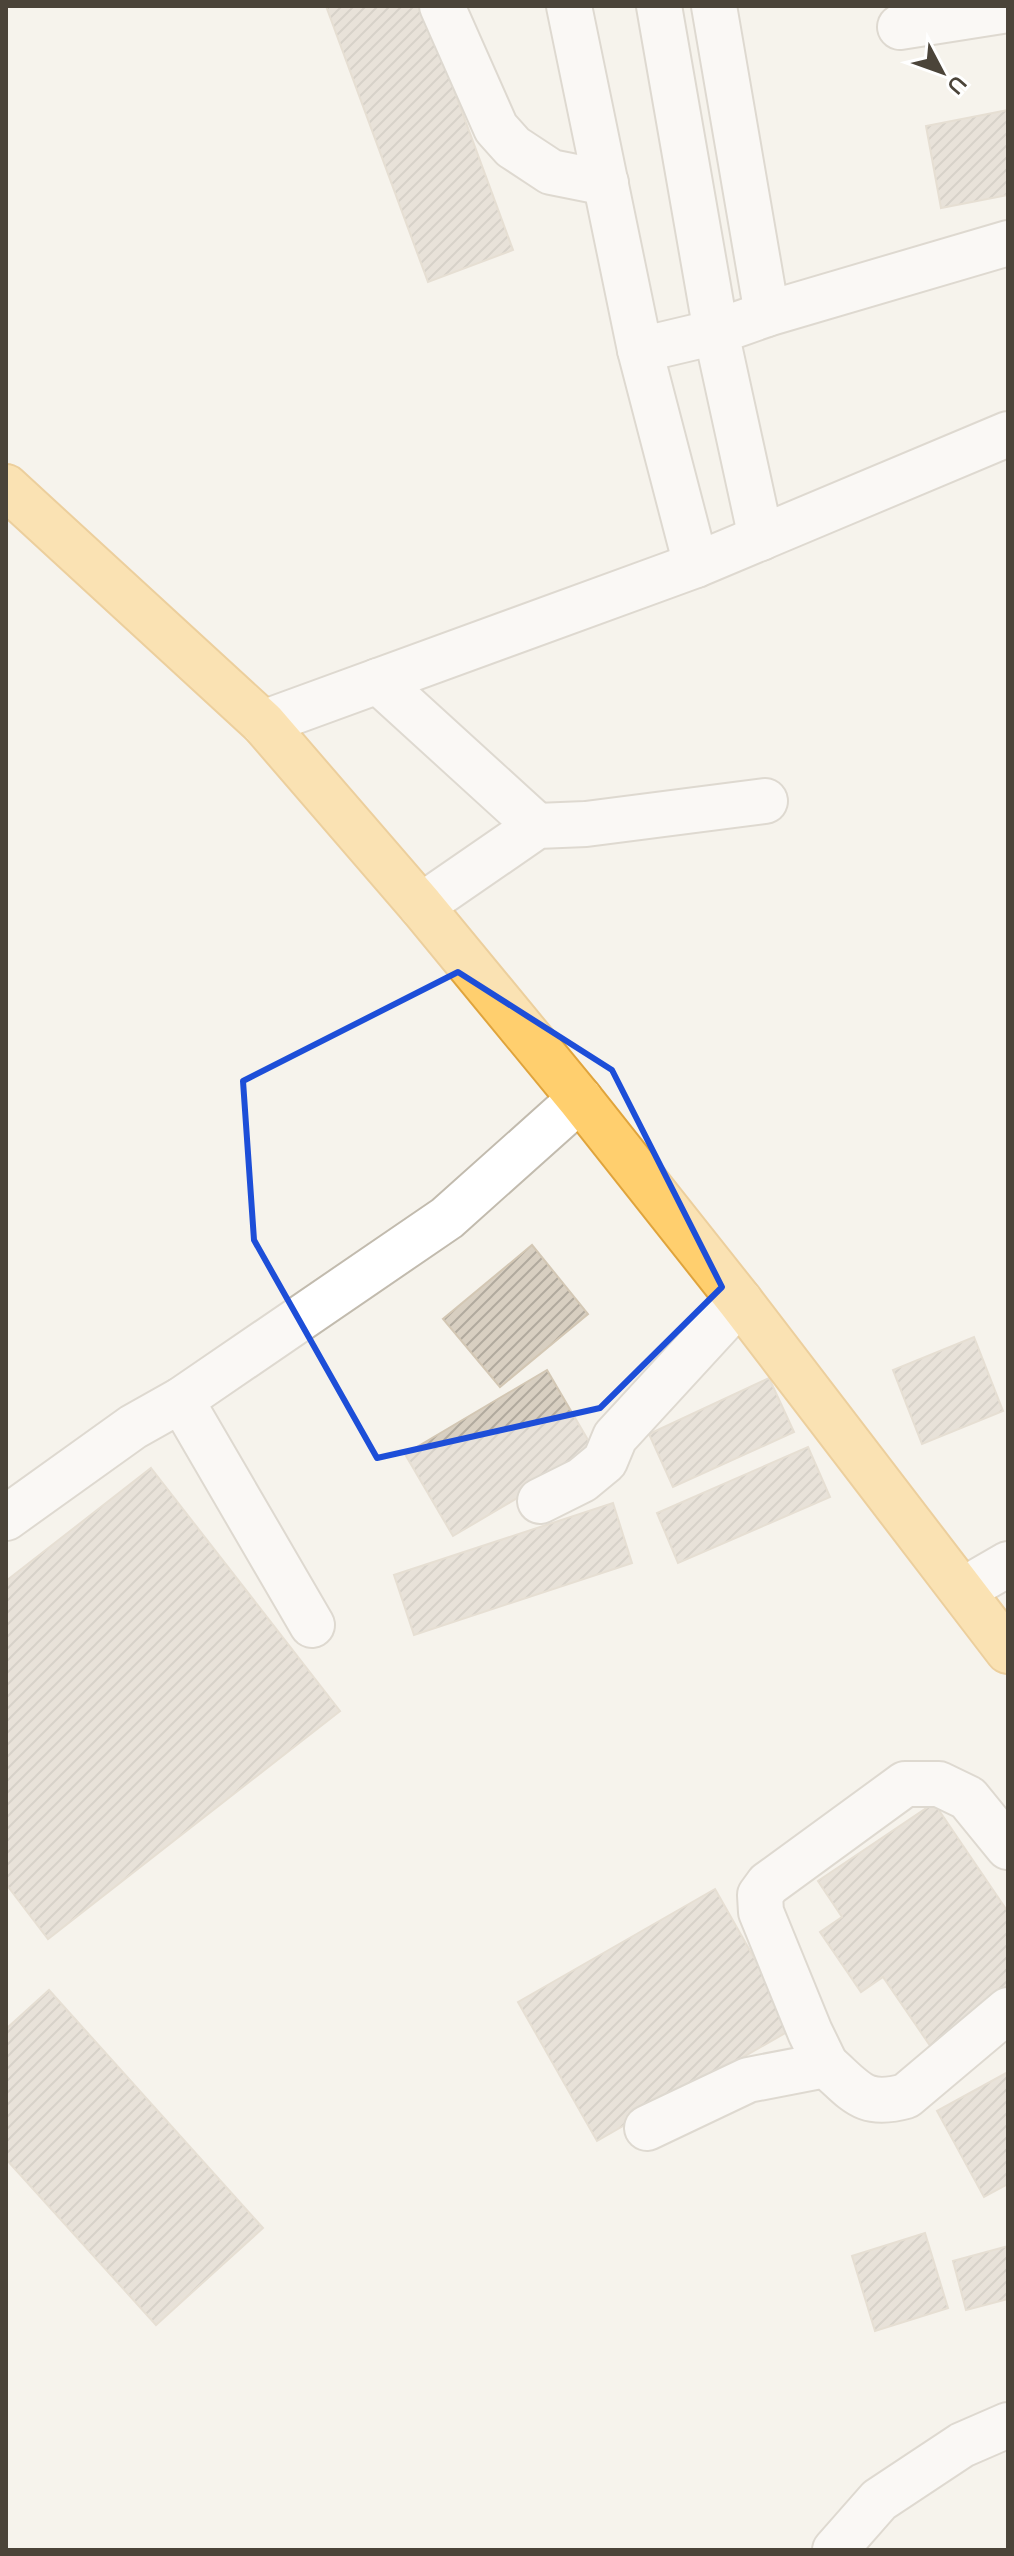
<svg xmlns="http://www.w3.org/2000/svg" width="1014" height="2556" font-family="Mulish,sans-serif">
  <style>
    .building { fill: url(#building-hatch); stroke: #d3c7b4; stroke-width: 2 }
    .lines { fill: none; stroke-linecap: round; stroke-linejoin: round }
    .minor-casing { stroke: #c2bbae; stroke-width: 48 }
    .highway-casing { stroke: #e0a43c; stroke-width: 48 }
    .minor { stroke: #fff; stroke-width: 44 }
    .highway { stroke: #ffcf6e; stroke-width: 44 }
    .marked { fill: none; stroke: #1d4ed8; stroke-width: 6; stroke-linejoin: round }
  </style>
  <defs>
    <pattern id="building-hatch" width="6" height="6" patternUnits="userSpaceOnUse" patternTransform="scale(2)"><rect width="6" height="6" fill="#d8cfc1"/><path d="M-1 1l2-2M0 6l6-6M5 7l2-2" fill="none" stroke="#b1aa9e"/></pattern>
  </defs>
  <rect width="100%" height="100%" fill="#f6f3ec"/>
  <!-- building -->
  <g class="building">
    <path d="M 326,6 L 423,6 L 513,250 L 428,282 Z"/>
    <path d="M 1008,110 L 1008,195 L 941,208 L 926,126 Z"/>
    <path d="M 532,1245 L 588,1314 L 500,1387 L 443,1319 Z"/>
    <path d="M 974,1337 L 1003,1411 L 922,1444 L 893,1370 Z"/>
    <path d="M 547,1370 L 595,1452 L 453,1536 L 405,1454 Z"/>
    <path d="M 769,1378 L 794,1432 L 673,1487 L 649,1434 Z"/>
    <path d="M 808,1447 L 830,1497 L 678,1563 L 657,1513 Z"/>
    <path d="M 151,1468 L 340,1711 L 48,1939 L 6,1884 L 6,1581 Z"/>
    <path d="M 613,1503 L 632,1563 L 414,1635 L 394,1575 Z"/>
    <path d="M 934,1803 L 1008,1912 L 1008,1995 L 931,2047 L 883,1977 L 861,1992 L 820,1932 L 842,1917 L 818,1881 Z"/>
    <path d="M 715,1889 L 794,2028 L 597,2141 L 518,2002 Z"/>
    <path d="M 49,1990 L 263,2228 L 156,2325 L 6,2159 L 6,2029 Z"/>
    <path d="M 1008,2072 L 1008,2184 L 984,2197 L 937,2111 Z"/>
    <path d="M 925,2233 L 948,2308 L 875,2331 L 852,2256 Z"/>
    <path d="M 1008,2246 L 1008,2299 L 966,2310 L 953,2261 Z"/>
  </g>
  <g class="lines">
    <defs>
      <g id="minor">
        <path d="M 442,6 L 496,128 L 513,147 L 551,172 L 606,183"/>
        <path d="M 569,6 L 640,350 L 696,565"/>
        <path d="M 659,6 L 716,332 L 761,538"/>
        <path d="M 714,6 L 767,314"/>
        <path d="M 900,27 L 1008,10"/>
        <path d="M 640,350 L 716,332 L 767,314 L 1008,243"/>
        <path d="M 378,681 L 537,826"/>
        <path d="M 263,723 L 696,565 L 1008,434"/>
        <path d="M 421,906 L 537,826 L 586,824 L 765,801"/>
        <path d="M 181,1400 L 312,1625"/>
        <path d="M 540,1501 L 582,1480 L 605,1461 L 615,1437 L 740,1301"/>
        <path d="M 6,1518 L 133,1427 L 181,1400 L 447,1218 L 580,1099"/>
        <path d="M 963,1590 L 1008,1564"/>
        <path d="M 826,2065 L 810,2032 L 761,1912 L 760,1895 L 768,1884 L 905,1784 L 939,1784 L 968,1798 L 1008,1847"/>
        <path d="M 647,2128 L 748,2080 L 826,2065 C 856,2091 863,2108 906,2096 L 1008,2010"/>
        <path d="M 835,2550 L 879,2500 L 962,2445 L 1008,2425"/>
      </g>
      <path id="highway" d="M 6,487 L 263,723 L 421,906 L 580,1099 L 740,1301 L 1008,1651"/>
    </defs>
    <!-- minor casing -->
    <use href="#minor" class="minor-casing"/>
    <!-- highway casing -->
    <use href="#highway" class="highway-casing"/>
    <!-- minor -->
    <use href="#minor" class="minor"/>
    <!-- highway -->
    <use href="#highway" class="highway"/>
  </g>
  <!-- marked area -->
  <path d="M0 0H1014V2556H0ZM 458,972 L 612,1070 L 722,1287 L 600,1408 L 377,1458 L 254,1240 L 243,1081 Z" fill="#f6f3ec" fill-opacity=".55" fill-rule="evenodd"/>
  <path class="marked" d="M 458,972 L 612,1070 L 722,1287 L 600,1408 L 377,1458 L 254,1240 L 243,1081 Z"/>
  <!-- border -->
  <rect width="1014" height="2556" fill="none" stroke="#4b4439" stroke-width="16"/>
  <!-- north arrow -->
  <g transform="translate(942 72) rotate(131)" stroke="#ffffff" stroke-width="6" paint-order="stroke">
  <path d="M0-6L14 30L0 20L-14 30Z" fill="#4b4439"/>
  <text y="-12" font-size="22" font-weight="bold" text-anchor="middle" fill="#4b4439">U</text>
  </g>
</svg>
